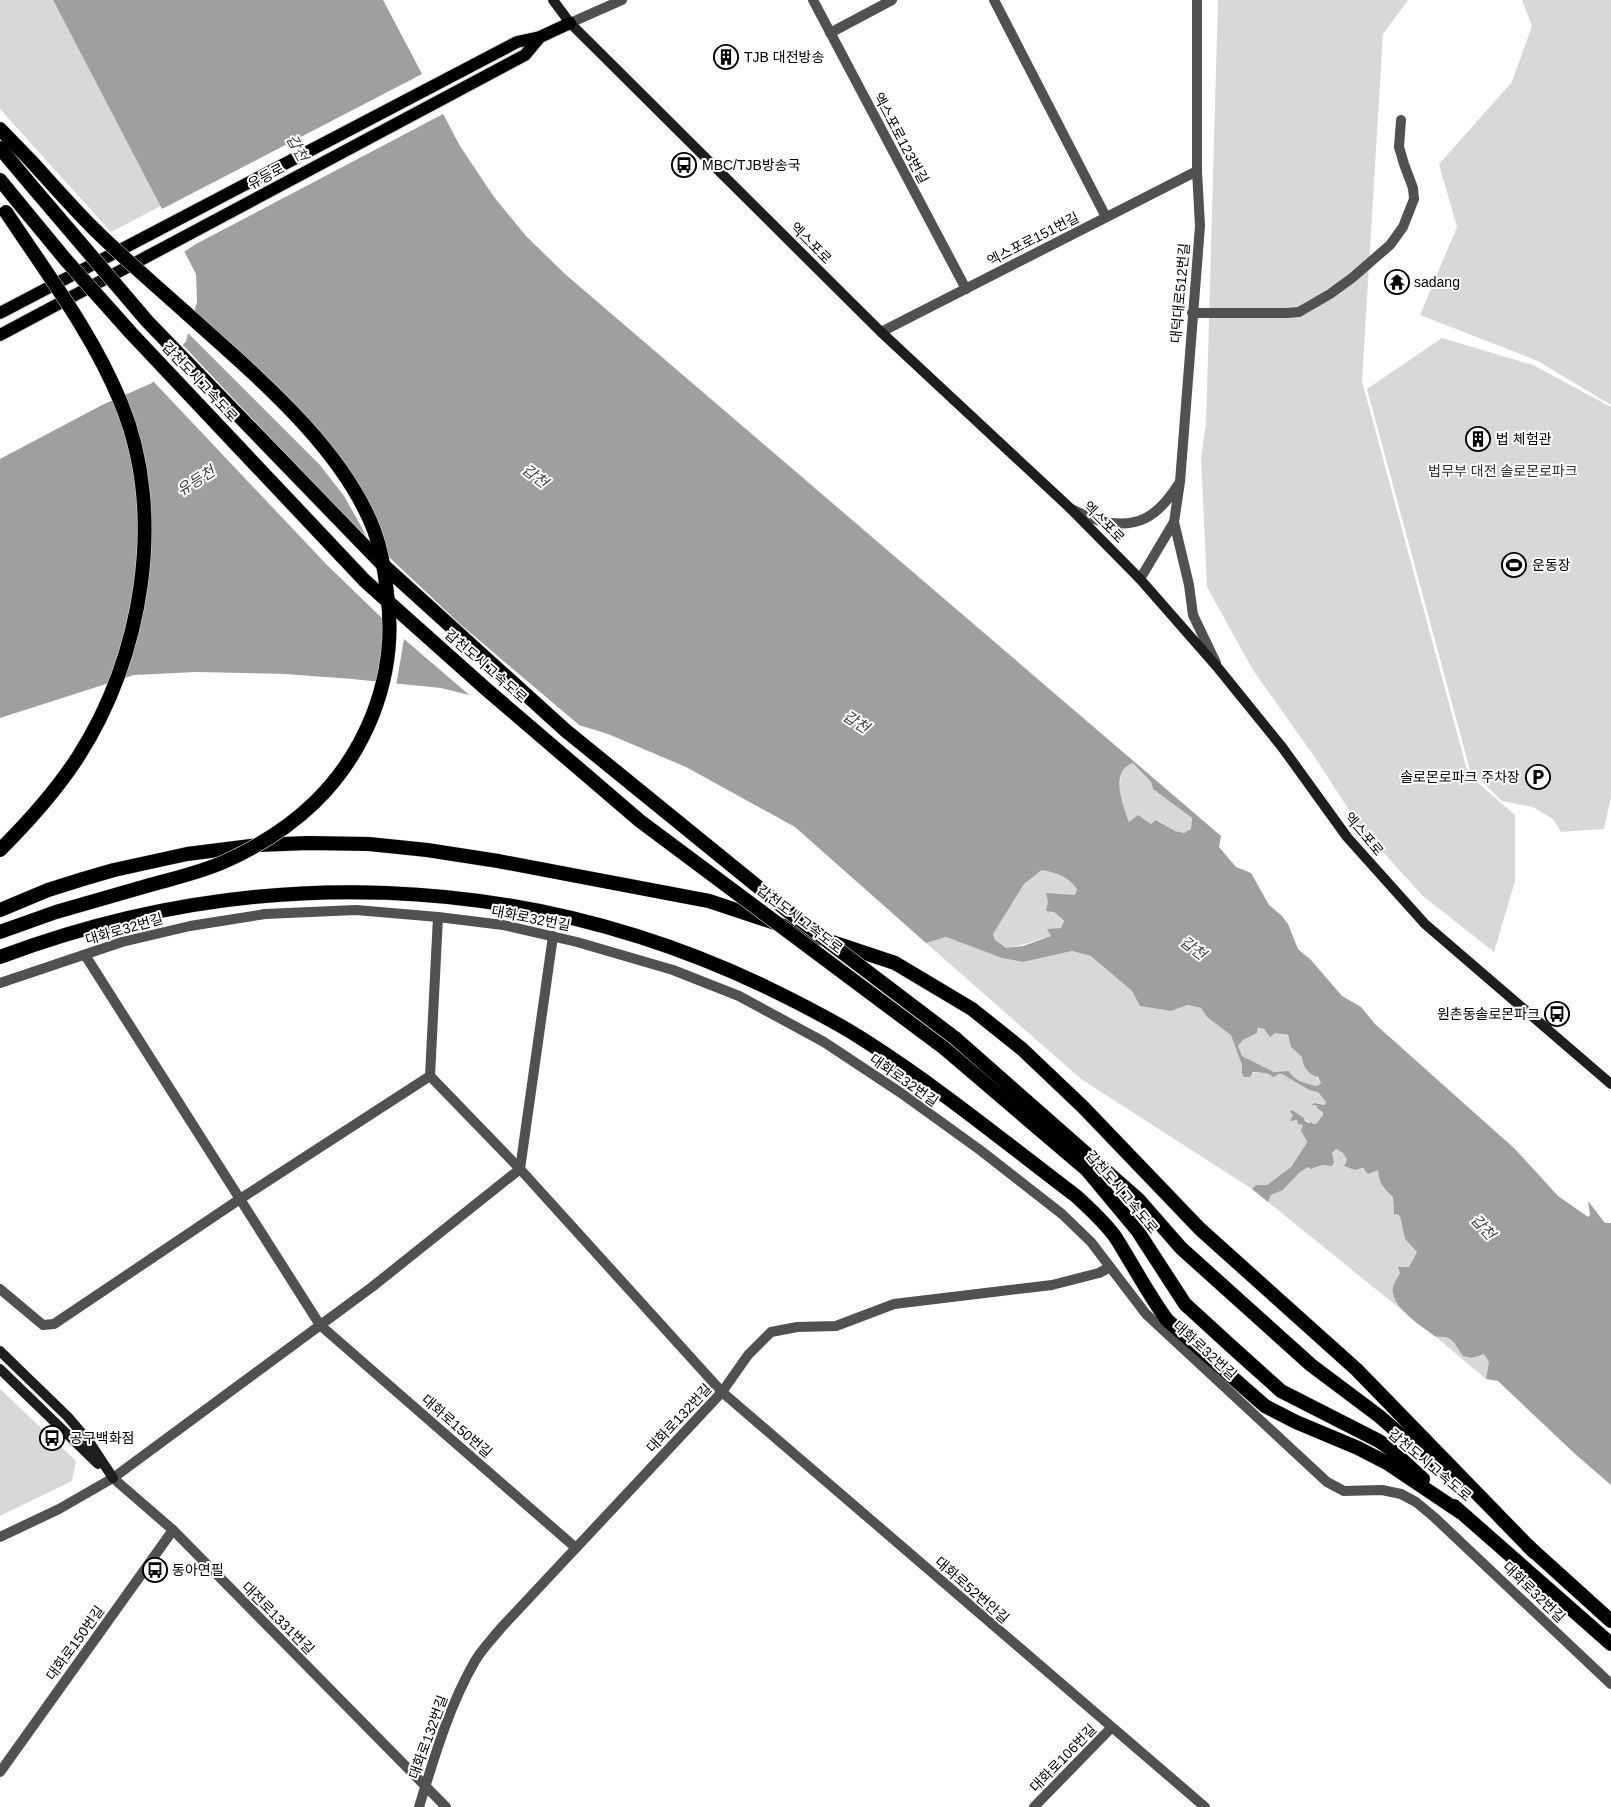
<svg xmlns="http://www.w3.org/2000/svg" width="1611" height="1807" font-family="Arial,'Noto Sans KR',sans-serif">
  <style>
    .green { fill: #d8d8d8 }
    .water { fill: #9f9f9f; fill-rule: evenodd }
    .pier { fill: #fff }
    .lines { fill: none; stroke-linecap: round; stroke-linejoin: round }
    .primary-casing { stroke: #dbdbdb; stroke-width: 14 }
    .trunk-casing { stroke: #dbdbdb; stroke-width: 15 }
    .minor { stroke: #515151; stroke-width: 10 }
    .tertiary { stroke: #515151; stroke-width: 10 }
    .secondary { stroke: #1e1e1e; stroke-width: 10 }
    .primary { stroke: #000; stroke-width: 12 }
    .trunk { stroke: #000; stroke-width: 14 }
    .trunk-bridge-casing { stroke: #dbdbdb; stroke-width: 15; stroke-linecap: butt }
    .trunk-bridge { stroke: #000; stroke-width: 14 }
    .labels { text-anchor: middle; stroke-width: 4; stroke-linejoin: round; paint-order: stroke }
    .poi-label { font-size: 14px; fill: #000; stroke: #fff; text-anchor: start }
    .street-label { font-size: 14px; fill: #000; stroke: #fff }
    .park-label { font-size: 14px; fill: #2f2f2f; stroke: #fff }
    .water-label { font-size: 15px; font-style: italic; fill: #404040; stroke: #fff }
  </style>
  <rect width="100%" height="100%" fill="#fff"/>
  <!-- green -->
  <g class="green">
    <path d="M 0,0 L 53,0 L 161,206 L 111,232 L 0,109 Z"/>
    <path d="M 1218,0 L 1408,0 L 1383,34 L 1362,381 L 1468,774 L 1515,815 L 1515,881 L 1494,952 L 1423,896 L 1360,827 L 1316,759 L 1253,670 L 1207,587 L 1201,457 L 1206,425 Z"/>
    <path d="M 1522,0 L 1611,0 L 1611,405 L 1538,361 L 1420,315 L 1457,227 L 1439,164 L 1512,82 L 1532,26 Z"/>
    <path d="M 1442,338 L 1533,365 L 1611,407 L 1611,797 L 1604,829 L 1561,832 L 1553,819 L 1533,807 L 1502,801 L 1470,770 L 1367,389 Z"/>
    <path d="M 1133,763 L 1151,782 L 1153,789 L 1192,818 L 1191,829 L 1184,833 L 1175,831 L 1157,820 L 1151,824 L 1144,819 L 1129,823 L 1119,795 L 1121,773 L 1128,765 Z"/>
    <path d="M 1042,870 C 1057,873 1067,876 1077,889 L 1075,895 L 1069,896 L 1054,912 L 1064,922 L 1061,928 L 1048,930 L 1051,936 C 1036,940 1022,946 1006,948 L 995,940 L 993,934 L 1024,884 Z"/>
    <path d="M 946,937 L 1002,958 L 1023,962 L 1072,951 L 1091,955 L 1132,991 L 1141,1006 L 1171,1011 L 1188,1005 L 1201,1008 L 1207,1017 L 1231,1034 L 1242,1065 L 1242,1073 L 1265,1073 L 1268,1075 L 1282,1074 L 1309,1090 L 1318,1092 L 1326,1102 L 1325,1105 L 1317,1103 L 1316,1105 L 1323,1112 L 1323,1115 L 1316,1124 L 1313,1124 L 1290,1112 L 1293,1115 L 1293,1120 L 1297,1120 L 1303,1125 L 1302,1134 L 1305,1135 L 1307,1141 L 1306,1144 L 1291,1167 L 1267,1185 L 1256,1185 L 1252,1189 L 1081,1079 L 926,943 Z"/>
    <path d="M 1258,1028 L 1288,1036 L 1291,1047 L 1302,1057 L 1321,1083 L 1317,1086 C 1307,1084 1294,1081 1289,1071 L 1274,1072 L 1242,1056 L 1238,1046 L 1243,1040 L 1257,1033 Z"/>
    <path d="M 1336,1149 L 1343,1153 L 1347,1160 L 1344,1166 L 1373,1171 L 1378,1170 L 1385,1189 L 1393,1197 L 1394,1214 L 1396,1214 L 1400,1216 L 1405,1239 L 1417,1252 L 1409,1267 L 1400,1273 L 1393,1287 L 1393,1295 L 1404,1312 L 1268,1202 L 1271,1195 L 1283,1190 L 1300,1172 L 1308,1167 L 1312,1169 L 1334,1162 L 1332,1153 Z"/>
    <path d="M 1444,1336 L 1451,1338 L 1472,1358 L 1484,1353 L 1489,1362 L 1486,1379 L 1436,1337 Z"/>
    <path d="M 0,1389 L 76,1461 L 72,1481 L 0,1516 Z"/>
  </g>
  <!-- water -->
  <path class="water" d="M 53,0 L 383,0 L 460,146 L 494,197 L 526,236 L 565,274 L 1221,836 L 1219,847 L 1236,867 L 1251,873 L 1269,905 L 1282,916 L 1288,924 L 1298,949 L 1311,960 L 1342,996 L 1361,1007 L 1375,1024 L 1515,1149 L 1558,1196 L 1588,1217 L 1590,1215 L 1588,1201 L 1605,1223 L 1611,1223 L 1611,1485 L 1574,1453 L 1498,1381 L 1486,1379 L 1489,1362 L 1484,1354 L 1472,1358 L 1463,1356 C 1454,1343 1453,1335 1436,1337 C 1423,1327 1389,1306 1393,1287 C 1394,1283 1398,1277 1400,1273 L 1398,1267 L 1409,1267 L 1417,1252 L 1405,1239 L 1400,1216 L 1396,1214 L 1394,1215 L 1393,1197 C 1384,1189 1379,1183 1378,1170 L 1368,1174 L 1363,1168 L 1355,1170 L 1344,1166 L 1347,1160 L 1343,1153 L 1336,1149 L 1332,1153 L 1334,1162 L 1332,1166 L 1323,1165 L 1311,1169 L 1308,1167 L 1300,1172 L 1283,1190 L 1271,1195 L 1268,1202 L 1252,1189 L 1256,1185 L 1267,1185 L 1291,1167 L 1306,1144 L 1307,1141 L 1301,1131 L 1303,1125 L 1298,1124 L 1297,1120 L 1290,1121 L 1293,1115 L 1290,1112 L 1292,1110 L 1304,1118 L 1305,1121 L 1309,1123 L 1311,1122 L 1313,1124 L 1316,1124 L 1323,1115 L 1323,1112 L 1317,1108 L 1316,1105 L 1312,1105 L 1314,1103 L 1325,1105 L 1326,1102 L 1318,1092 L 1309,1090 L 1282,1074 L 1279,1074 L 1274,1077 L 1265,1073 L 1253,1072 L 1250,1077 L 1244,1077 L 1242,1073 L 1242,1065 L 1231,1035 L 1207,1017 L 1201,1008 L 1188,1005 L 1171,1011 L 1140,1006 L 1132,991 L 1091,956 L 1072,951 L 1023,962 L 1002,958 L 946,937 L 926,943 L 795,827 L 686,767 L 608,734 L 530,710 L 441,688 L 352,679 L 285,674 L 196,672 L 134,675 L 0,718 L 0,459 L 102,405 L 152,383 L 186,341 L 197,302 L 196,274 ZM 1133,763 L 1151,782 L 1153,789 L 1192,818 L 1191,829 L 1184,833 L 1175,831 L 1156,820 L 1151,824 L 1138,815 L 1129,822 C 1123,806 1109,771 1133,763 ZM 1042,870 C 1057,873 1067,876 1077,889 L 1075,895 L 1046,893 L 1048,902 L 1046,911 L 1054,912 L 1064,921 L 1061,928 L 1047,929 L 1051,936 L 1023,946 L 1006,948 L 995,940 L 993,934 L 1024,884 ZM 1258,1028 L 1264,1029 L 1270,1037 L 1275,1033 L 1288,1035 L 1291,1047 L 1302,1057 C 1303,1067 1309,1075 1318,1077 L 1321,1083 L 1317,1086 C 1307,1084 1294,1081 1289,1071 L 1274,1072 L 1242,1056 L 1238,1046 L 1243,1040 L 1257,1033 Z"/>
  <!-- pier -->
  <g class="pier">
    <path d="M 424,73 L 445,113 L 196,244 L 182,253 L 160,210 Z"/>
    <path d="M 191,314 L 327,450 L 389,557 L 460,624 L 585,730 L 529,712 L 474,699 L 404,639 L 396,686 L 378,684 L 386,622 L 327,565 L 152,380 L 181,343 L 339,511 L 367,537 L 344,496 L 320,465 L 186,331 Z"/>
  </g>
  <g class="lines">
    <defs>
      <g id="primary">
        <path d="M 0,313 L 517,42 L 540,37 L 570,23"/>
        <path d="M 0,335 L 525,55 L 540,37"/>
      </g>
      <g id="trunk">
        <path d="M 0,129 L 31,161"/>
        <path d="M 0,148 L 31,185"/>
        <path d="M 0,180 L 18,202"/>
        <path d="M 0,910 L 48,890 L 83,879 L 114,870 L 187,854 L 258,845 L 308,843 L 369,844 L 427,850 L 498,861 L 709,901 L 895,963 L 972,1009 L 1022,1049 L 1083,1107 L 1200,1229 L 1357,1370 L 1534,1552"/>
        <path d="M 0,932 L 56,912 L 150,885"/>
        <path d="M 0,957 C 252,862 523,871 766,987 C 799,1003 833,1020 864,1040 C 938,1087 1006,1143 1076,1196 C 1090,1209 1105,1222 1116,1238 C 1133,1265 1148,1294 1167,1320 L 1265,1406 L 1296,1422 L 1358,1448 L 1387,1463 L 1460,1512"/>
        <path d="M 955,1038 L 1139,1200 L 1181,1248 L 1311,1365 L 1379,1416 L 1448,1476"/>
        <path d="M 944,1048 L 1087,1170 L 1137,1230 L 1185,1304 L 1232,1347 L 1281,1391 L 1379,1441 L 1389,1448 L 1423,1479"/>
        <path d="M 1454,1506 L 1611,1644"/>
        <path d="M 1528,1546 L 1611,1621"/>
      </g>
    </defs>
    <!-- primary casing -->
    <use href="#primary" class="primary-casing"/>
    <!-- trunk casing -->
    <use href="#trunk" class="trunk-casing"/>
    <!-- minor -->
    <g class="minor">
      <path d="M 830,33 L 892,0"/>
      <path d="M 1192,313 L 1287,313 L 1299,312 L 1330,294 L 1352,278 L 1390,245 L 1403,227 L 1414,199 L 1413,188 L 1404,164 L 1399,147 L 1401,120"/>
      <path d="M 85,955 L 320,1325 L 576,1548"/>
      <path d="M 0,983 L 122,942 L 190,926 L 265,914 L 356,910 L 438,917 L 503,925 L 577,942 L 673,970 L 739,996 L 824,1042 L 901,1093 L 980,1150 L 1062,1214 L 1091,1242 L 1146,1314 L 1327,1482 L 1344,1491 L 1382,1490 L 1401,1494 L 1416,1502 L 1434,1517 L 1611,1684"/>
      <path d="M 430,1076 L 438,917"/>
      <path d="M 0,1289 L 43,1325 L 54,1324 L 240,1199 L 430,1076 L 520,1169 L 722,1392 L 1205,1807"/>
      <path d="M 0,1537 L 59,1509 L 113,1478 L 372,1287 L 520,1169 L 553,936"/>
      <path d="M 419,1807 C 434,1758 449,1706 475,1661 C 482,1649 492,1639 501,1628 L 722,1392 L 748,1355 L 771,1332 L 797,1327 L 836,1326 L 894,1304 L 1052,1285 L 1099,1273 L 1110,1267"/>
      <path d="M 1034,1807 L 1111,1728"/>
    </g>
    <!-- tertiary -->
    <g class="tertiary">
      <path d="M 813,0 L 966,289"/>
      <path d="M 994,0 L 1106,217"/>
      <path d="M 570,23 L 622,0"/>
      <path d="M 881,332 L 1197,171"/>
      <path d="M 1071,509 C 1080,513 1090,518 1100,521 C 1138,530 1158,516 1178,485"/>
      <path d="M 1174,522 L 1189,585 L 1193,615 L 1216,663"/>
      <path d="M 1140,579 L 1174,522 L 1180,482 L 1200,226 L 1197,171 L 1197,0"/>
      <path d="M 113,1478 L 173,1530 L 446,1807"/>
      <path d="M 0,1772 L 173,1530"/>
    </g>
    <!-- secondary -->
    <g class="secondary">
      <path d="M 553,0 L 570,23 L 881,332 L 1071,509 L 1140,579 L 1218,668 L 1282,747 L 1347,837 L 1425,924 L 1611,1084"/>
      <path d="M 0,1351 L 68,1417 L 90,1443 L 113,1478"/>
      <path d="M 0,1369 L 98,1464"/>
    </g>
    <!-- primary -->
    <use href="#primary" class="primary"/>
    <!-- trunk -->
    <use href="#trunk" class="trunk"/>
    <defs>
      <g id="trunk-bridge">
        <path d="M 31,161 C 51,183 71,206 92,227 C 121,256 153,283 183,310 C 250,371 341,444 374,530 C 381,549 385,572 387,593 C 393,634 388,675 373,714 C 345,785 294,830 226,861 C 202,872 175,878 150,885"/>
        <path d="M 31,185 L 147,321 L 382,564 L 565,730 L 789,912 L 955,1038"/>
        <path d="M 18,202 L 65,259 L 131,333 L 365,581 L 486,689 L 640,821 L 944,1048"/>
        <path d="M 0,850 C 29,821 56,791 78,757 C 142,658 167,515 121,403 C 93,334 47,274 6,212"/>
      </g>
    </defs>
    <!-- trunk-bridge casing -->
    <use href="#trunk-bridge" class="trunk-bridge-casing"/>
    <!-- trunk-bridge -->
    <use href="#trunk-bridge" class="trunk-bridge"/>
  </g>
  <!-- icons -->
  <defs>
    <symbol id="building-ring" viewBox="-11 -11 22 22"><circle r="9.5" fill="#fff" stroke="#000" stroke-width="1.5"/><path d="M-4-6H4V6H1V3H-1V6H-4ZM-2.5-4.3h1.7v1.8h-1.7ZM.8-4.3h1.7v1.8H.8ZM-2.5-1h1.7V.8h-1.7ZM.8-1h1.7V.8H.8Z" fill="#000"/></symbol>
    <symbol id="bus-ring" viewBox="-11 -11 22 22"><circle r="9.5" fill="#fff" stroke="#000" stroke-width="1.5"/><path d="M-5-6H5V4H4V6H2V4H-2V6H-4V4H-5ZM-3.5-4V0h7V-4ZM-3.5 1.2v1.5H-2V1.2ZM2 1.2v1.5H3.5V1.2Z" fill="#000"/></symbol>
    <symbol id="temple-ring" viewBox="-11 -11 22 22"><circle r="9.5" fill="#fff" stroke="#000" stroke-width="1.5"/><path d="M0-6L5-2H3V0L6.5 2.5H4V6H1.5V3h-3V6H-4V2.5H-6.5L-3 0V-2H-5Z" fill="#000"/></symbol>
    <symbol id="stadium-ring" viewBox="-11 -11 22 22"><circle r="9.5" fill="#fff" stroke="#000" stroke-width="1.5"/><path d="M0-5a6.5 5 0 1 0 0 10a6.5 5 0 1 0 0-10ZM-3.5-1.8h7v3.6h-7Z" fill="#000"/></symbol>
    <symbol id="parking-ring" viewBox="-11 -11 22 22"><circle r="9.5" fill="#fff" stroke="#000" stroke-width="1.5"/><path d="M-3.5-5.5H1a3.5 3.5 0 0 1 0 7H-1V5.5H-3.5ZM-1-3.4V-.6H.8a1.4 1.4 0 0 0 0-2.8Z" fill="#000"/></symbol>
  </defs>
  <g fill-rule="evenodd">
    <use href="#building-ring" x="712" y="43" width="28" height="28"/>
    <use href="#bus-ring" x="670" y="151" width="28" height="28"/>
    <use href="#temple-ring" x="1383" y="268" width="28" height="28"/>
    <use href="#building-ring" x="1464" y="425" width="28" height="28"/>
    <use href="#stadium-ring" x="1500" y="551" width="28" height="28"/>
    <use href="#parking-ring" x="1524" y="763" width="28" height="28"/>
    <use href="#bus-ring" x="1543" y="1000" width="28" height="28"/>
    <use href="#bus-ring" x="38" y="1424" width="28" height="28"/>
    <use href="#bus-ring" x="141" y="1556" width="28" height="28"/>
  </g>
  <g class="labels">
    <!-- poi labels -->
    <g class="poi-label">
      <text x="744" y="62">TJB 대전방송</text>
      <text x="702" y="170">MBC/TJB방송국</text>
      <text x="1414" y="287">sadang</text>
      <text x="1496" y="444">법 체험관</text>
      <text x="1532" y="570">운동장</text>
      <text x="1520" y="782" text-anchor="end">솔로몬로파크 주차장</text>
      <text x="1540" y="1019" text-anchor="end">원촌동솔로몬파크</text>
      <text x="70" y="1443">공구백화점</text>
      <text x="172" y="1575">동아연필</text>
    </g>
    <!-- street labels -->
    <g class="street-label">
      <text transform="translate(901 138) rotate(62)" y="5">엑스포로123번길</text>
      <text transform="translate(266 176) rotate(-28)" y="5">유등로</text>
      <text transform="translate(1033 239) rotate(-27)" y="5">엑스포로151번길</text>
      <text transform="translate(811 243) rotate(45)" y="5">엑스포로</text>
      <text transform="translate(1180 293) rotate(-85)" y="5">대덕대로512번길</text>
      <text transform="translate(200 382) rotate(47)" y="5">갑천도시고속도로</text>
      <text transform="translate(1104 522) rotate(45)" y="5">엑스포로</text>
      <text transform="translate(486 666) rotate(41)" y="5">갑천도시고속도로</text>
      <text transform="translate(1364 834) rotate(50)" y="5">엑스포로</text>
      <text transform="translate(531 918) rotate(11)" y="5">대화로32번길</text>
      <text transform="translate(800 919) rotate(37)" y="5">갑천도시고속도로</text>
      <text transform="translate(124 929) rotate(-16)" y="5">대화로32번길</text>
      <text transform="translate(904 1080) rotate(35)" y="5">대화로32번길</text>
      <text transform="translate(1122 1192) rotate(50)" y="5">갑천도시고속도로</text>
      <text transform="translate(1205 1350) rotate(42)" y="5">대화로32번길</text>
      <text transform="translate(679 1418) rotate(-47)" y="5">대화로132번길</text>
      <text transform="translate(457 1426) rotate(41)" y="5">대화로150번길</text>
      <text transform="translate(1430 1465) rotate(40)" y="5">갑천도시고속도로</text>
      <text transform="translate(972 1590) rotate(41)" y="5">대화로52번안길</text>
      <text transform="translate(1534 1592) rotate(44)" y="5">대화로32번길</text>
      <text transform="translate(278 1618) rotate(45)" y="5">대전로1331번길</text>
      <text transform="translate(75 1643) rotate(-54)" y="5">대화로150번길</text>
      <text transform="translate(428 1737) rotate(-70)" y="5">대화로132번길</text>
      <text transform="translate(1063 1758) rotate(-46)" y="5">대화로106번길</text>
    </g>
    <!-- park labels -->
    <g class="park-label">
      <text x="1503" y="476">법무부 대전 솔로몬로파크</text>
    </g>
    <!-- water labels -->
    <g class="water-label">
      <text transform="translate(297 148) rotate(61)" y="5">갑천</text>
      <text transform="translate(535 476) rotate(38)" y="5">갑천</text>
      <text transform="translate(196 481) rotate(-32)" y="5">유등천</text>
      <text transform="translate(856 722) rotate(33)" y="5">갑천</text>
      <text transform="translate(1193 948) rotate(37)" y="5">갑천</text>
      <text transform="translate(1483 1227) rotate(47)" y="5">갑천</text>
    </g>
  </g>
</svg>
